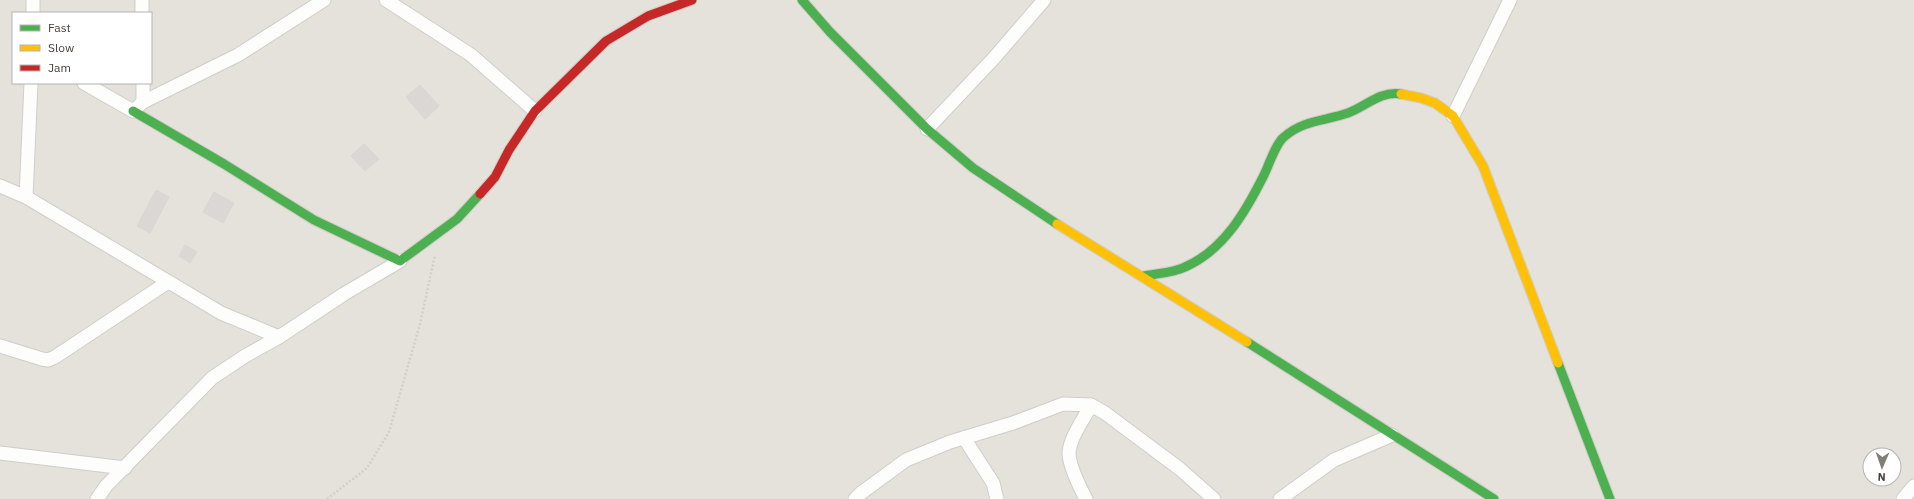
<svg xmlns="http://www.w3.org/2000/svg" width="1914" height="499" font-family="'IBM Plex Sans',sans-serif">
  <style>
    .residential { fill: #e5e1db; fill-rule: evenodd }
    .building { fill: #dad7d4; stroke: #dad7d3 }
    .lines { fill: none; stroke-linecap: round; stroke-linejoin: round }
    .street-casing { stroke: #d0cecb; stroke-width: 15 }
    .fast-casing { stroke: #d0ccc4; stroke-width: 11 }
    .slow-casing { stroke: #d0ccc4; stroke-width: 11 }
    .jam-casing { stroke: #d0ccc4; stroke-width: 11 }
    .path { stroke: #d2d0cb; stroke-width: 2.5; stroke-dasharray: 2 2; stroke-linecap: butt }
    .street { stroke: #fdfdfc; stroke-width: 13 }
    .fast { stroke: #4caf50; stroke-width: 9 }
    .slow { stroke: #ffc107; stroke-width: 9 }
    .jam { stroke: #c62828; stroke-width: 9 }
  </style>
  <rect width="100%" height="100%" fill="#f2f0ed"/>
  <!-- residential -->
  <path class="residential" d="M 0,0 L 1914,0 L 1914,499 L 0,499 ZM 13,13 L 151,13 L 151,83 L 13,83 ZM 1870,455 L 1894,455 L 1894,479 L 1870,479 Z"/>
  <!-- building -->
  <g class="building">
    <path d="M 420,85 L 439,106 L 425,119 L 406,97 Z"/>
    <path d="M 364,144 L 379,159 L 365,171 L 351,156 Z"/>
    <path d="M 156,190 L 169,197 L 150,233 L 137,226 Z"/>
    <path d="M 214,192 L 234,203 L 223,223 L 203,212 Z"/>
    <path d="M 185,245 L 197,252 L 190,263 L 179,256 Z"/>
  </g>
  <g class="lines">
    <defs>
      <g id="street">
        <path d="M 386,0 L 471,55 L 535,111"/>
        <path d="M 33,13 L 33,0"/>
        <path d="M 142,13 L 142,0"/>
        <path d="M 84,83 L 133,111 L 143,102 L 238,55 L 324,0"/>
        <path d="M 143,83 L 143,102"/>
        <path d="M 1453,116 L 1510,0"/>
        <path d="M 927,129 L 994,58 L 1044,0"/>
        <path d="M 0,186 L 26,197 L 31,83"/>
        <path d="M 26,197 L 221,313 L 279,337"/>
        <path d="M 0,346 L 42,359 L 48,360 L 55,357 L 168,282"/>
        <path d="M 964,438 L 993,483 L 997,499"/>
        <path d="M 0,453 L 125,468"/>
        <path d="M 97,499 L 106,486 L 212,378 L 245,356 L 279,337 L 344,294 L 400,261"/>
        <path d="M 855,499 L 861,493 L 906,460 L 950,442 L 1013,423 L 1063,404 L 1091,405 L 1105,413 L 1180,469 L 1214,499"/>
        <path d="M 1086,499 C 1080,488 1069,465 1069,453 C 1070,437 1084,419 1091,405"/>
        <path d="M 1280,499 L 1334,460 L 1392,435"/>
        <path d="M 1903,499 L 1914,486"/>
      </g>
      <g id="fast">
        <path d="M 802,0 L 830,32 L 927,129 L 973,168 L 1057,224"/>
        <path d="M 133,111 L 224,164 L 314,220 L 400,261 L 457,219 L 480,194"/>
        <path d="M 1144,276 C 1158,273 1173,273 1185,267 C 1224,250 1246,211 1264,175 C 1269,165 1276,143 1284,137 C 1303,120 1325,121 1348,113 C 1367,106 1379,91 1401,94"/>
        <path d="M 1247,342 L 1494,499"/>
        <path d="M 1558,363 L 1610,499"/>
      </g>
      <g id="slow">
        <path d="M 1401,94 L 1421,98 L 1435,103 L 1453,116 L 1483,166 L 1558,363"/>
        <path d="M 1057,224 L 1247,342"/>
      </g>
      <path id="jam" d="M 480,194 L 495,177 L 509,150 L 535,111 L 606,41 L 648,16 L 692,0"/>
    </defs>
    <!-- street casing -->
    <use href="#street" class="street-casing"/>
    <!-- fast casing -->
    <use href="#fast" class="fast-casing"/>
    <!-- slow casing -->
    <use href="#slow" class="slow-casing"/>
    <!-- jam casing -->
    <use href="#jam" class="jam-casing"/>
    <!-- path -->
    <path class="path" d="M 327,499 L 367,468 L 389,432 L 420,324 L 435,255"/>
    <!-- street -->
    <use href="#street" class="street"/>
    <!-- fast -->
    <use href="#fast" class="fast"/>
    <!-- slow -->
    <use href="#slow" class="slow"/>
    <!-- jam -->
    <use href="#jam" class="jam"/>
  </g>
  <!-- legend -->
  <rect x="12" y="12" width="140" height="72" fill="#ffffff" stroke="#b6b3b0"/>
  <rect x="20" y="25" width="20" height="6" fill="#4caf50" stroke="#b6b3b0"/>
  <text x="48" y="32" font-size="12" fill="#484139">Fast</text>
  <rect x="20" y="45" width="20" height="6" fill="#ffc107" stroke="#b6b3b0"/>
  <text x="48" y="52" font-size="12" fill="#484139">Slow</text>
  <rect x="20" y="65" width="20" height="6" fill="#c62828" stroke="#b6b3b0"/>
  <text x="48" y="72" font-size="12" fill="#484139">Jam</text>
  <!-- north arrow -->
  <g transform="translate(1882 467) rotate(182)"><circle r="19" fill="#ffffff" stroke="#b6b3b0"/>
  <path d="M0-3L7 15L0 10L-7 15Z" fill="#847e78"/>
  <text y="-6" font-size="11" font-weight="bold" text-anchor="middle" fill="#484139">N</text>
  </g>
</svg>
